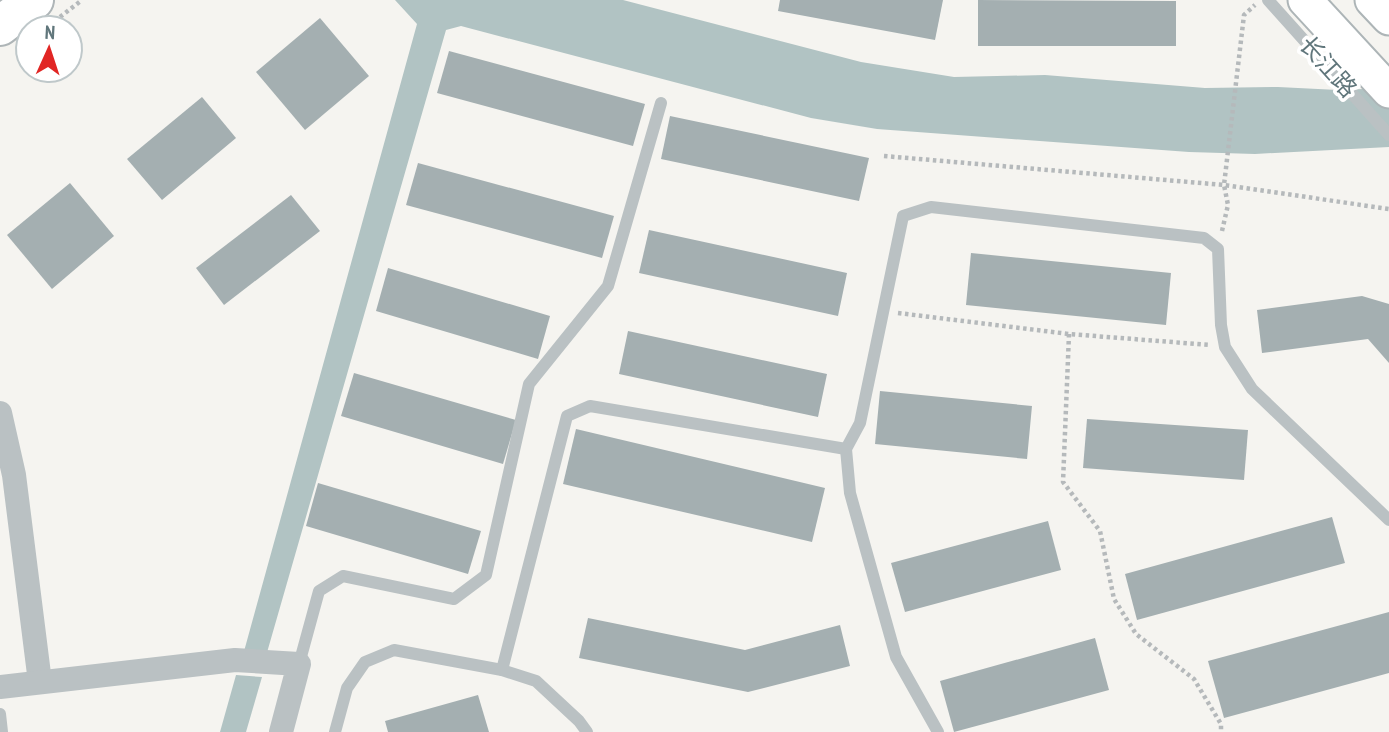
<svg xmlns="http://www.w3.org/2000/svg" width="1389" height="732" font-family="'PT Sans Narrow','Noto Sans SC',sans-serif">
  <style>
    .water { fill: #b1c3c3 }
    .building { fill: #a4afb1 }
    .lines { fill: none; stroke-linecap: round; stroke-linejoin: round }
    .secondary-casing { stroke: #adb5b7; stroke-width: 37 }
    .primary-casing { stroke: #aeb5b7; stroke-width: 42 }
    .path { stroke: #b5b9bb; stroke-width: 4.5; stroke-dasharray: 3.5 3.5; stroke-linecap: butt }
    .service { stroke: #bac1c3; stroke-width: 12 }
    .minor { stroke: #bac1c3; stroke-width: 24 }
    .secondary { stroke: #fff; stroke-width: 33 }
    .primary { stroke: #fff; stroke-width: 38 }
    .labels { text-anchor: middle; stroke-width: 7; stroke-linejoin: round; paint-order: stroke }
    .street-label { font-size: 24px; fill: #60767b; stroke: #fff }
  </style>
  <rect width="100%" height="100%" fill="#f5f4f0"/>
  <!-- water -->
  <g class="water">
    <path d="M 395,0 L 623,0 L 861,62 L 954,77 L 1045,75 L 1205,88 L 1278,87 L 1338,90 L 1389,88 L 1389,147 L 1255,154 L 1189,152 L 877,129 L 811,118 L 461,26 L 446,30 L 266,656 L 243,655 L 417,24 Z"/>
    <path d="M 236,675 L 262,677 L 246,732 L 220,732 Z"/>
  </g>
  <!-- building -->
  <g class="building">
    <path d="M 780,0 L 943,0 L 935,40 L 778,11 Z"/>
    <path d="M 978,0 L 1176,1 L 1176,46 L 978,46 Z"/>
    <path d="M 320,18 L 369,76 L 305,130 L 256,72 Z"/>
    <path d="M 449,51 L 645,104 L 633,146 L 437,93 Z"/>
    <path d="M 202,97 L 236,138 L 162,200 L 127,159 Z"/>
    <path d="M 670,116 L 869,158 L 859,201 L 661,159 Z"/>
    <path d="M 418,163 L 614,216 L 602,258 L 406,205 Z"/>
    <path d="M 70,183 L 114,236 L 52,289 L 7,235 Z"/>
    <path d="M 291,195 L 320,231 L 224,305 L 196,268 Z"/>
    <path d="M 649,230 L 847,273 L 838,316 L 639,273 Z"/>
    <path d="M 971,253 L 1171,273 L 1166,325 L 966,305 Z"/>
    <path d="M 388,268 L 550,316 L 538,359 L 376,311 Z"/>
    <path d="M 1362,296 L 1389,304 L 1389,363 L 1368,339 L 1262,353 L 1257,310 Z"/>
    <path d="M 628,331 L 827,374 L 818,417 L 619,374 Z"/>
    <path d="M 354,373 L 516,420 L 503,464 L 341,416 Z"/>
    <path d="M 880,391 L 1032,406 L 1027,459 L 875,444 Z"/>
    <path d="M 1087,419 L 1248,430 L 1244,480 L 1083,468 Z"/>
    <path d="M 576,429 L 825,488 L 812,542 L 563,484 Z"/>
    <path d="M 318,483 L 481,531 L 468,574 L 306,526 Z"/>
    <path d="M 1332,517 L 1345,563 L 1137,620 L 1125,574 Z"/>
    <path d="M 1048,521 L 1061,570 L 905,612 L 891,563 Z"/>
    <path d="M 1389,612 L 1389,673 L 1224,718 L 1208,661 Z"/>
    <path d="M 588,618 L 745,650 L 840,625 L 850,666 L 748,692 L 579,658 Z"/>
    <path d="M 1095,638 L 1109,690 L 954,732 L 940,681 Z"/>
    <path d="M 478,695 L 489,732 L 388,732 L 385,721 Z"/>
  </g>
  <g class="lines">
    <defs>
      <g id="secondary">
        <path d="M 1305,0 L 1389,91"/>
        <path d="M 1372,0 L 1389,18"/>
      </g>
      <path id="primary" d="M 0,26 L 34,0"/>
    </defs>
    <!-- secondary casing -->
    <use href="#secondary" class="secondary-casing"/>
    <!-- primary casing -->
    <use href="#primary" class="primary-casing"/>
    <!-- path -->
    <g class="path">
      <path d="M 60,17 L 82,0"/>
      <path d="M 884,156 L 1224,185 L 1389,209"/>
      <path d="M 1222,231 L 1228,205 L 1224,185 L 1244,15 L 1255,5"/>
      <path d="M 898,313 L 1069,334 L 1210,345"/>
      <path d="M 1069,334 L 1063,482 L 1100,531 L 1114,599 L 1136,634 L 1194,679 L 1221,724 L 1221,732"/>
    </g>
    <!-- service -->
    <g class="service">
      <path d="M 1268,0 L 1389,135"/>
      <path d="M 299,664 L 319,591 L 343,576 L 454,599 L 486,575 L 529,384 L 608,286 L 661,103"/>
      <path d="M 502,670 L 567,416 L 590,406 L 846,449"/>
      <path d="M 0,714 L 2,732"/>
      <path d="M 335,732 L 347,688 L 365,662 L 394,650 L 502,670 L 536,681 L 579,721 L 587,732"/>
      <path d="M 938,732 L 896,657 L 850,493 L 846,449 L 860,423 L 903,216 L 931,207 L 1204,238 L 1218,249 L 1221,325 L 1225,347 L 1252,389 L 1389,520"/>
    </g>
    <!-- minor -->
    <g class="minor">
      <path d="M 0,413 L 14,475 L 40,682"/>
      <path d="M 0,687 L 235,660 L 299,664 L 281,732"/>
    </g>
    <!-- secondary -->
    <use href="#secondary" class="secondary"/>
    <!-- primary -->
    <use href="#primary" class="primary"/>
  </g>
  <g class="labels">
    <!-- street labels -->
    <g class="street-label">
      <text transform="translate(1328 67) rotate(48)" y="8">长江路</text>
    </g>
  </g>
  <!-- north arrow -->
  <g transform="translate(49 49) rotate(3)"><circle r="33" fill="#ffffff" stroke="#bfc8ca" stroke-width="2"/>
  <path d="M0-5L12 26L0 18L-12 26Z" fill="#e12624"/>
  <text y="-10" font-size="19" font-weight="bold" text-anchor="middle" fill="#60767b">N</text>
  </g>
</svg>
